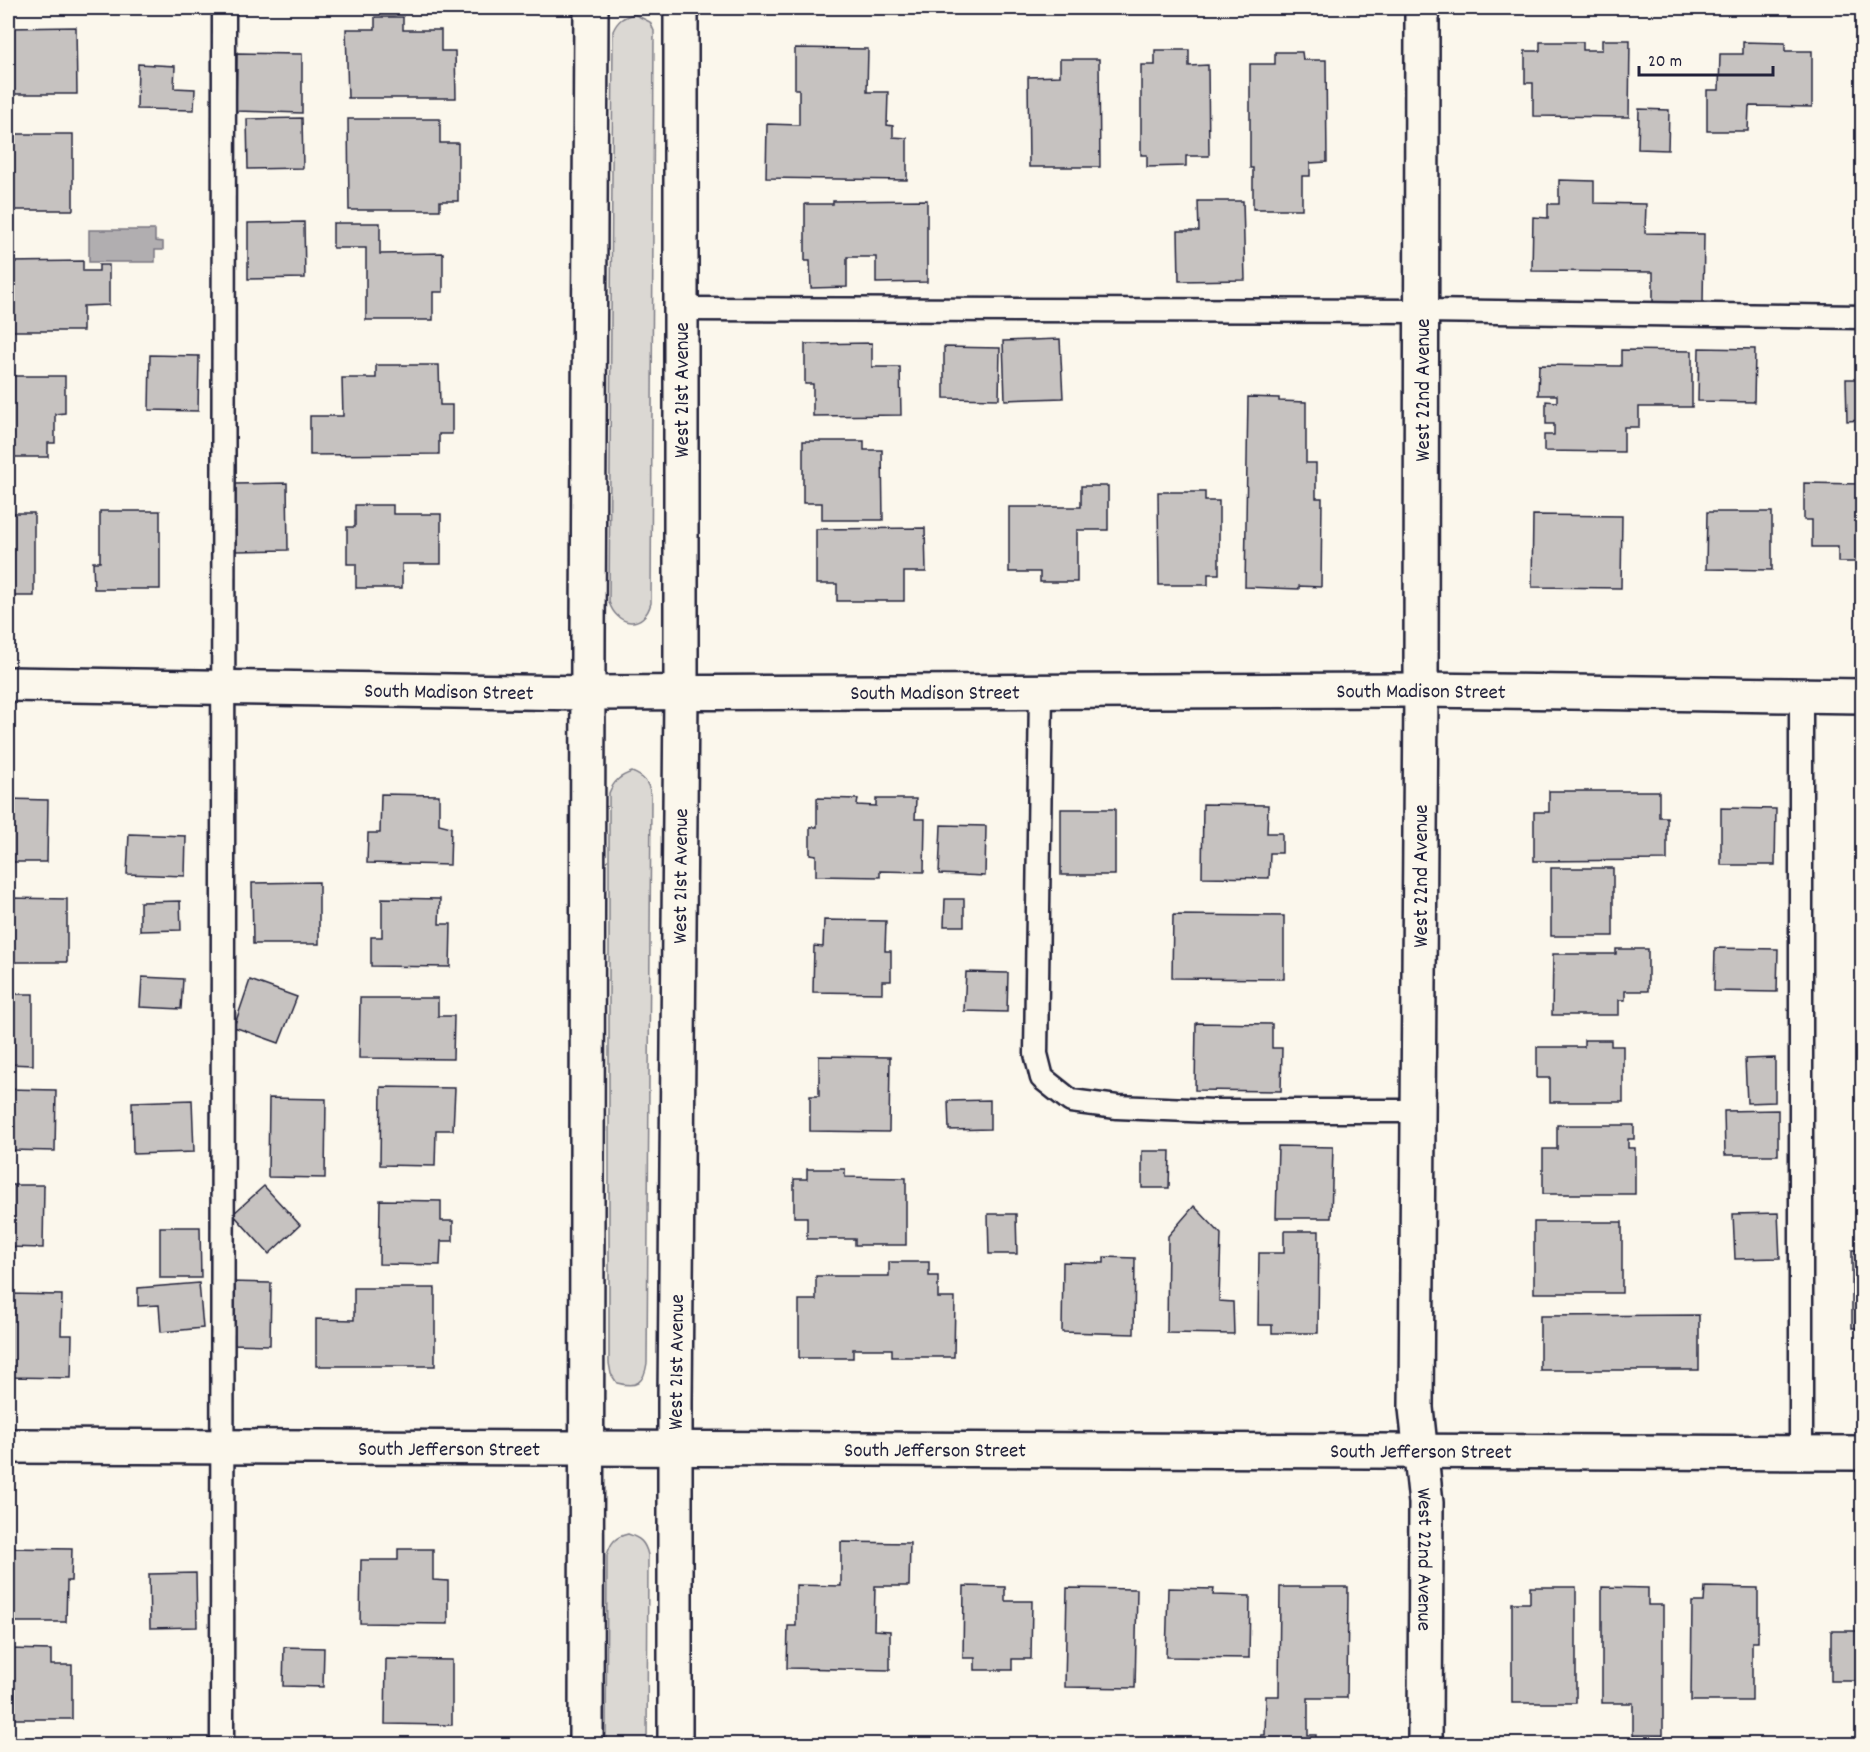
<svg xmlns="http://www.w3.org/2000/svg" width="1870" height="1752" font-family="Dekko,sans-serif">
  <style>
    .green { fill: #dbd8d3; stroke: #7e7d87; stroke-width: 1.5 }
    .water { fill: #b1aeb0; stroke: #787681; stroke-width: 1.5 }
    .building { fill: #c6c2c0; stroke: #22223b; stroke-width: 1.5 }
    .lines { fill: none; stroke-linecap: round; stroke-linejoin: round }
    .service-casing { stroke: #22223b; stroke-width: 27 }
    .minor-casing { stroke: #22223b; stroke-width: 38 }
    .service { stroke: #fbf7ec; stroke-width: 22 }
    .minor { stroke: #fbf7ec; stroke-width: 33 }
    .labels { text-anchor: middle; stroke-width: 6; stroke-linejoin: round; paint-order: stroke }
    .street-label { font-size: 21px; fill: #22223b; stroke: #fbf7ec }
  </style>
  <rect width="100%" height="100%" fill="#fbf7ec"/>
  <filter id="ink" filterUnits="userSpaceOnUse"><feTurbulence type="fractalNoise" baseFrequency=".0167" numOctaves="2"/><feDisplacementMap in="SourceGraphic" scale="12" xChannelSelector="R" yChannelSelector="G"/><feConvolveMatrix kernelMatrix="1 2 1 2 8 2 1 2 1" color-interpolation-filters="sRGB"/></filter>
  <g filter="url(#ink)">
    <!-- green -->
    <g class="green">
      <path d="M 634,14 L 650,22 L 654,31 L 651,603 C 644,630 617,627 609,602 L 613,31 C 618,20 623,17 634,14 Z"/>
      <path d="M 632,772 C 644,777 648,782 651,794 L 647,1363 C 644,1384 636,1388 617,1383 L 611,1374 L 609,1363 L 609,793 C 614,781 620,776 632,772 Z"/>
      <path d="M 628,1534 C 640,1538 645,1542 648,1555 L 647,1744 L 606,1744 L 607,1555 C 611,1542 615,1537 628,1534 Z"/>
    </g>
    <!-- water -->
    <path class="water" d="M 89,230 L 155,230 L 155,241 L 163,242 L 163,250 L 155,250 L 155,262 L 89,262 Z"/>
    <!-- building -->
    <g class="building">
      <path d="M 375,17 L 403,17 L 403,30 L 441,30 L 441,51 L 455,51 L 456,98 L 348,98 L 346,29 L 375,29 Z"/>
      <path d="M 76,27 L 77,94 L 8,94 L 8,28 Z"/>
      <path d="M 1602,40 L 1630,40 L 1629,117 L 1533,116 L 1533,83 L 1525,83 L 1525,51 L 1540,51 L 1540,42 L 1583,42 L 1583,50 L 1602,50 Z"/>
      <path d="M 1743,42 L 1785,43 L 1785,51 L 1812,51 L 1812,107 L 1749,106 L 1748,131 L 1707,131 L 1707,90 L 1719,90 L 1720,54 L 1743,54 Z"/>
      <path d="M 795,48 L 868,49 L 867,92 L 888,92 L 887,125 L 893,126 L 893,137 L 907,138 L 907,180 L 766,178 L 767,124 L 799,125 L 799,89 L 795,89 Z"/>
      <path d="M 1155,50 L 1189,50 L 1189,66 L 1208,65 L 1209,156 L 1186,156 L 1186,166 L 1147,167 L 1147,155 L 1141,155 L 1141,65 L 1155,65 Z"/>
      <path d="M 1275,52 L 1302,52 L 1303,60 L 1326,60 L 1327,162 L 1310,163 L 1310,176 L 1302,176 L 1302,209 L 1253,209 L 1253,168 L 1250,168 L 1250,64 L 1275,64 Z"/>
      <path d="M 237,53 L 302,54 L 302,113 L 236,111 Z"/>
      <path d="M 1060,59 L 1099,59 L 1100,167 L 1029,167 L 1028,77 L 1060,76 Z"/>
      <path d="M 138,64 L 175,66 L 174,88 L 195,89 L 194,110 L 137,109 Z"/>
      <path d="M 1639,109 L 1669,110 L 1668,150 L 1638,149 Z"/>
      <path d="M 302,118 L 303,168 L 248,169 L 247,119 Z"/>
      <path d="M 348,119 L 440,119 L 440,143 L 458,143 L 458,201 L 440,201 L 440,210 L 349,210 Z"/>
      <rect x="8" y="134" width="65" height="76"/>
      <path d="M 1559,180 L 1594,181 L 1594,203 L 1646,204 L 1645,233 L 1704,234 L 1703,305 L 1653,304 L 1653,272 L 1532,271 L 1533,217 L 1548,218 L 1548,204 L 1559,204 Z"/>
      <path d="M 927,200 L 927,282 L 876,283 L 876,257 L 847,257 L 847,287 L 811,288 L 810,261 L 805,261 L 805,204 L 833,204 L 833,201 Z"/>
      <path d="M 1198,201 L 1243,201 L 1245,280 L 1179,281 L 1178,231 L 1199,231 Z"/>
      <path d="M 304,222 L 305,278 L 248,279 L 248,223 Z"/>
      <path d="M 333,223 L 380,223 L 380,254 L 443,253 L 443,292 L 433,292 L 433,320 L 366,320 L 366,248 L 333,248 Z"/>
      <path d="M 83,261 L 83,271 L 99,271 L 99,265 L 109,265 L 109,305 L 83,306 L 83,331 L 8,331 L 8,262 Z"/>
      <path d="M 1060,339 L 1063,398 L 1005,400 L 1003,341 Z"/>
      <path d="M 872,343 L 872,367 L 900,367 L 901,415 L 813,416 L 813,384 L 805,384 L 805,344 Z"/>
      <path d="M 944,347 L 1000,348 L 999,399 L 944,398 Z"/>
      <path d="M 1699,348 L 1755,349 L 1754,402 L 1698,401 Z"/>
      <path d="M 1621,350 L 1692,351 L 1692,407 L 1639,407 L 1639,427 L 1624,427 L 1624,452 L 1544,451 L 1544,435 L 1554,435 L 1554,424 L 1546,424 L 1546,401 L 1557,402 L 1557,395 L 1538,395 L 1539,365 L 1621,366 Z"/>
      <path d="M 150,355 L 199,356 L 198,411 L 149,410 Z"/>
      <path d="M 376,365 L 439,365 L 440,405 L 452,405 L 452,434 L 439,434 L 439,454 L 310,455 L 310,416 L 343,416 L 342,378 L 376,378 Z"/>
      <path d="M 8,376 L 65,376 L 65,413 L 55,414 L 55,443 L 48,443 L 48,457 L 8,457 Z"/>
      <path d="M 1846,379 L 1862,379 L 1862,420 L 1847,421 Z"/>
      <path d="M 1248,397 L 1279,398 L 1279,401 L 1306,402 L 1306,463 L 1316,463 L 1316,498 L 1322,498 L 1321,587 L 1299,586 L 1299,589 L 1245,587 Z"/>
      <path d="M 803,441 L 864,441 L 864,450 L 882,450 L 883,520 L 822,520 L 822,503 L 803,503 Z"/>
      <path d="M 287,483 L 288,550 L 236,551 L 235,484 Z"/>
      <path d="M 1804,483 L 1862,484 L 1862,562 L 1838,562 L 1838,547 L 1812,547 L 1812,520 L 1804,520 Z"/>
      <path d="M 1081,486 L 1108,486 L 1108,530 L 1077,530 L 1077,582 L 1040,582 L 1040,572 L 1009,572 L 1009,507 L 1081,507 Z"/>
      <path d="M 1158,492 L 1205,492 L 1205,501 L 1219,501 L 1219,574 L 1208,574 L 1208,585 L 1159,585 Z"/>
      <path d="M 355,505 L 393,505 L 393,514 L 441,514 L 441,564 L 402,564 L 402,588 L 356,588 L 356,564 L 347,564 L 347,527 L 355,527 Z"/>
      <path d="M 100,511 L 160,511 L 160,589 L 94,589 L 93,562 L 100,562 Z"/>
      <path d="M 1707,512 L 1772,512 L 1772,570 L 1706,569 Z"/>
      <rect x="8" y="513" width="26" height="83"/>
      <path d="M 1533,515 L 1622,516 L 1621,588 L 1532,587 Z"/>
      <path d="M 925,528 L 926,572 L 904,572 L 904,601 L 837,601 L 837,584 L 816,584 L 816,529 Z"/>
      <path d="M 1549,791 L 1659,791 L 1659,817 L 1667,817 L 1667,860 L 1534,861 L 1534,812 L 1549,812 Z"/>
      <path d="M 381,794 L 439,795 L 439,824 L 451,827 L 450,865 L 367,863 L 368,833 L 380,833 Z"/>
      <path d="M 817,798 L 858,799 L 857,805 L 876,806 L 876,799 L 916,799 L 915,819 L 925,819 L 924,872 L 880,871 L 880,877 L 816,876 L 816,855 L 810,854 L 810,827 L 817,827 Z"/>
      <path d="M 8,799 L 48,800 L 47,862 L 8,862 Z"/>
      <path d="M 1203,804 L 1268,805 L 1267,833 L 1282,833 L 1282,853 L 1270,853 L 1269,878 L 1202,877 Z"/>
      <path d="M 1721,808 L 1776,809 L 1775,865 L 1721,865 Z"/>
      <rect x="1061" y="809" width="54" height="66"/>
      <path d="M 941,825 L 986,826 L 985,876 L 939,874 Z"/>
      <path d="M 129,834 L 186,836 L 185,876 L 127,874 Z"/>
      <rect x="1551" y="868" width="62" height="68"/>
      <path d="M 319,882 L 319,944 L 253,944 L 252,883 Z"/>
      <path d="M 8,898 L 67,899 L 67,962 L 8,962 Z"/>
      <path d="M 382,898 L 440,899 L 439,924 L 451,924 L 450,967 L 371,966 L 371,937 L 382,937 Z"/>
      <path d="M 945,899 L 964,899 L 964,926 L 944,926 Z"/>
      <path d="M 180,901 L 181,930 L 140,931 L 140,902 Z"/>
      <path d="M 1173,915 L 1284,916 L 1284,979 L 1172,978 Z"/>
      <path d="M 824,920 L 886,921 L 885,951 L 891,951 L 891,981 L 882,981 L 882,993 L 813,992 L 814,946 L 823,947 Z"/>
      <path d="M 1715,948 L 1778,949 L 1777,992 L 1714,991 Z"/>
      <path d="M 1616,949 L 1648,949 L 1648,991 L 1625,991 L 1625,1000 L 1619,1000 L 1619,1015 L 1552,1015 L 1553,954 L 1616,954 Z"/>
      <path d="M 966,972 L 1008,973 L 1007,1012 L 964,1011 Z"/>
      <path d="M 142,977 L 183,979 L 181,1009 L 140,1007 Z"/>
      <path d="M 250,980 L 297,997 L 279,1043 L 234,1027 Z"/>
      <path d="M 8,994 L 33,994 L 33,1065 L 8,1064 Z"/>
      <path d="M 360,998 L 438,998 L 438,1016 L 454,1016 L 453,1059 L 359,1058 Z"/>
      <path d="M 1196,1023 L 1272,1024 L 1272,1048 L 1282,1048 L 1281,1091 L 1195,1090 Z"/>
      <path d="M 1584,1040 L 1611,1040 L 1611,1046 L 1623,1046 L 1623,1102 L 1550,1102 L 1550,1078 L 1537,1078 L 1537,1047 L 1584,1047 Z"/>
      <path d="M 819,1056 L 890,1057 L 889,1132 L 810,1131 L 810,1096 L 819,1096 Z"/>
      <path d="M 1775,1058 L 1775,1102 L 1747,1103 L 1745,1059 Z"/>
      <path d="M 381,1087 L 455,1088 L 453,1130 L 436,1130 L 435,1166 L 380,1165 Z"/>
      <path d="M 8,1089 L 56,1090 L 55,1151 L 8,1150 Z"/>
      <path d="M 269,1098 L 326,1099 L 325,1178 L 268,1177 Z"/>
      <path d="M 192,1100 L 194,1152 L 133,1154 L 132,1102 Z"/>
      <path d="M 990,1100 L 990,1129 L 949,1130 L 948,1101 Z"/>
      <path d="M 1778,1110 L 1778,1155 L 1725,1155 L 1724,1111 Z"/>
      <path d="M 1557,1125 L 1634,1125 L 1634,1139 L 1628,1139 L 1628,1148 L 1635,1148 L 1635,1194 L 1543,1194 L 1543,1149 L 1557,1149 Z"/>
      <path d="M 1278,1146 L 1333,1147 L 1331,1218 L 1276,1218 Z"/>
      <path d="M 1142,1151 L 1170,1151 L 1169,1188 L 1142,1188 Z"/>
      <path d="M 807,1169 L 845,1169 L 845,1177 L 906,1178 L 906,1245 L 855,1245 L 855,1239 L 807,1239 L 807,1217 L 794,1217 L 794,1179 L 807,1179 Z"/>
      <path d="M 8,1185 L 44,1185 L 43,1248 L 8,1247 Z"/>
      <path d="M 264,1186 L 300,1225 L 269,1254 L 233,1214 Z"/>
      <path d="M 380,1200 L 441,1201 L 441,1221 L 453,1221 L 453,1241 L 441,1241 L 440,1265 L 379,1264 Z"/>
      <path d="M 1194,1206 L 1221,1234 L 1219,1301 L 1233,1302 L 1234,1334 L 1167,1333 L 1168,1236 Z"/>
      <path d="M 1778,1213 L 1780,1258 L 1735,1259 L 1733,1214 Z"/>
      <path d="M 988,1214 L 1016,1214 L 1017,1254 L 989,1254 Z"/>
      <rect x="1534" y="1222" width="88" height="71"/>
      <path d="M 160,1227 L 200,1227 L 201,1278 L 160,1278 Z"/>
      <path d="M 1284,1231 L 1319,1231 L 1318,1333 L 1272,1333 L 1272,1325 L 1258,1325 L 1259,1253 L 1284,1253 Z"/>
      <rect x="1852" y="1250" width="10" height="78"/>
      <path d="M 1104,1257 L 1135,1258 L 1134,1334 L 1062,1332 L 1063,1262 L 1104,1263 Z"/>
      <path d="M 889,1262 L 929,1262 L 929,1276 L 938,1276 L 938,1298 L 955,1298 L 954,1357 L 892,1357 L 892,1349 L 853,1349 L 853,1358 L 799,1358 L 799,1300 L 816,1300 L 816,1276 L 889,1276 Z"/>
      <path d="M 229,1282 L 271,1283 L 270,1345 L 228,1344 Z"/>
      <path d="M 199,1283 L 203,1328 L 161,1332 L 159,1305 L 138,1306 L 138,1288 Z"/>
      <path d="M 354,1288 L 435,1288 L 435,1366 L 316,1366 L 316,1319 L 354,1320 Z"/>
      <path d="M 8,1294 L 62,1295 L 61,1335 L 72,1335 L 71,1378 L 8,1377 Z"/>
      <path d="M 1699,1315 L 1699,1370 L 1540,1370 L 1540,1316 Z"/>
      <path d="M 841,1542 L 910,1543 L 909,1586 L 875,1586 L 874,1630 L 890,1631 L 890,1670 L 787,1668 L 788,1626 L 796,1626 L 796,1585 L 841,1586 Z"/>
      <path d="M 8,1548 L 72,1549 L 71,1581 L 67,1581 L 66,1622 L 8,1622 Z"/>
      <path d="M 398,1549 L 433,1549 L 433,1580 L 448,1581 L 448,1624 L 360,1623 L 361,1560 L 398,1560 Z"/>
      <path d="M 196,1573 L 197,1627 L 150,1628 L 149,1574 Z"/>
      <path d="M 964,1586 L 1005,1587 L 1005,1601 L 1032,1601 L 1031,1659 L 1012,1659 L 1012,1670 L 975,1670 L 975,1658 L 963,1658 Z"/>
      <path d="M 1280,1587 L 1348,1587 L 1347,1698 L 1308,1698 L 1308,1735 L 1316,1735 L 1316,1744 L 1261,1744 L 1261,1735 L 1265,1735 L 1266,1696 L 1279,1696 Z"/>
      <path d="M 1530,1587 L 1576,1587 L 1576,1703 L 1512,1703 L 1512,1603 L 1530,1603 Z"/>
      <path d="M 1602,1587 L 1648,1588 L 1648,1605 L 1663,1605 L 1663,1735 L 1633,1735 L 1633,1703 L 1602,1703 Z"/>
      <path d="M 1705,1587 L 1758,1588 L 1758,1642 L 1752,1642 L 1752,1701 L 1691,1701 L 1692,1602 L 1704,1602 Z"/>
      <path d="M 1067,1588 L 1137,1589 L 1135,1688 L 1065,1687 Z"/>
      <path d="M 1168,1588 L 1214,1589 L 1213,1595 L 1250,1596 L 1249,1658 L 1166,1657 Z"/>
      <path d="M 1857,1608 L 1862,1608 L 1862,1681 L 1831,1681 L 1831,1631 L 1857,1631 Z"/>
      <path d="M 284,1647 L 324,1648 L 323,1687 L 283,1686 Z"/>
      <path d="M 8,1649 L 51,1650 L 51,1665 L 72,1665 L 72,1719 L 8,1719 Z"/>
      <path d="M 386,1659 L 452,1660 L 452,1725 L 385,1724 Z"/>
      <path d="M 1245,1741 L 1245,1744 L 1200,1744 L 1200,1742 Z"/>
    </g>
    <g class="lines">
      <defs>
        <g id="service">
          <path d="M 681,309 L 1423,311 L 1862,317"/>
          <path d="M 1041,691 L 1036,1054 L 1042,1078 L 1071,1101 L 1117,1107 L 1213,1111 L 1419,1111"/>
          <path d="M 1801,1453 L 1801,695"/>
          <path d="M 222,1744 L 224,8"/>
        </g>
        <g id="minor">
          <path id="s1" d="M 1422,8 L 1421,690 L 1416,1408 L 1426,1503 L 1425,1744"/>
          <path id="s2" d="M 8,684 L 588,693 L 1421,690 L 1862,696"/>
          <path id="s3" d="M 8,1446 C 626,1450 1244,1448 1862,1453"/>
          <path d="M 586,1744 L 588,635 L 591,8"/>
          <path id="s4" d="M 675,1744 L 675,1402 L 681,692 L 681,8"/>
        </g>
      </defs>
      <!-- service casing -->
      <use href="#service" class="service-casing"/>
      <!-- minor casing -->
      <use href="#minor" class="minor-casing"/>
      <!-- service -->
      <use href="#service" class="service"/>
      <!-- minor -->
      <use href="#minor" class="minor"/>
    </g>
  </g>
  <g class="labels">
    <!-- street labels -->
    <g class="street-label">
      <text transform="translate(681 390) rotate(-90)" y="7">West 21st Avenue</text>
      <text transform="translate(1422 390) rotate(-90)" y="7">West 22nd Avenue</text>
      <text dy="7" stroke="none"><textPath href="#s2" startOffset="1413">South Madison Street</textPath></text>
      <text dy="7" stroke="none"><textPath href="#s2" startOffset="441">South Madison Street</textPath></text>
      <text dy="7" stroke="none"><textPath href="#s2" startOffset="927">South Madison Street</textPath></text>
      <text dy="7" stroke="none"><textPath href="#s4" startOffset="868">West 21st Avenue</textPath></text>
      <text transform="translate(1420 876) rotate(-90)" y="7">West 22nd Avenue</text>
      <text dy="7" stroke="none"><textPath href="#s4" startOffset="382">West 21st Avenue</textPath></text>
      <text dy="7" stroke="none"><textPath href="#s3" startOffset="441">South Jefferson Street</textPath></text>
      <text dy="7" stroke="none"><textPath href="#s3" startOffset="927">South Jefferson Street</textPath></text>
      <text dy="7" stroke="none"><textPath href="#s3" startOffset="1413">South Jefferson Street</textPath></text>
      <text dy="7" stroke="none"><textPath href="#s1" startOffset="1552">West 22nd Avenue</textPath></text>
    </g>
  </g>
  <!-- margin -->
  <rect width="1870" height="1752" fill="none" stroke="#fbf7ec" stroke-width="30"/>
  <rect x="15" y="15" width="1840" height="1722" fill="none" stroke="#22223b" stroke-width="2" filter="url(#ink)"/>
  <!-- scale -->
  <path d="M1639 66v9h134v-9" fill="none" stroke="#22223b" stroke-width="3"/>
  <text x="1648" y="66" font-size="18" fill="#22223b" stroke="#fbf7ec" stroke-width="4.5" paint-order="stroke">20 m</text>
</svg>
